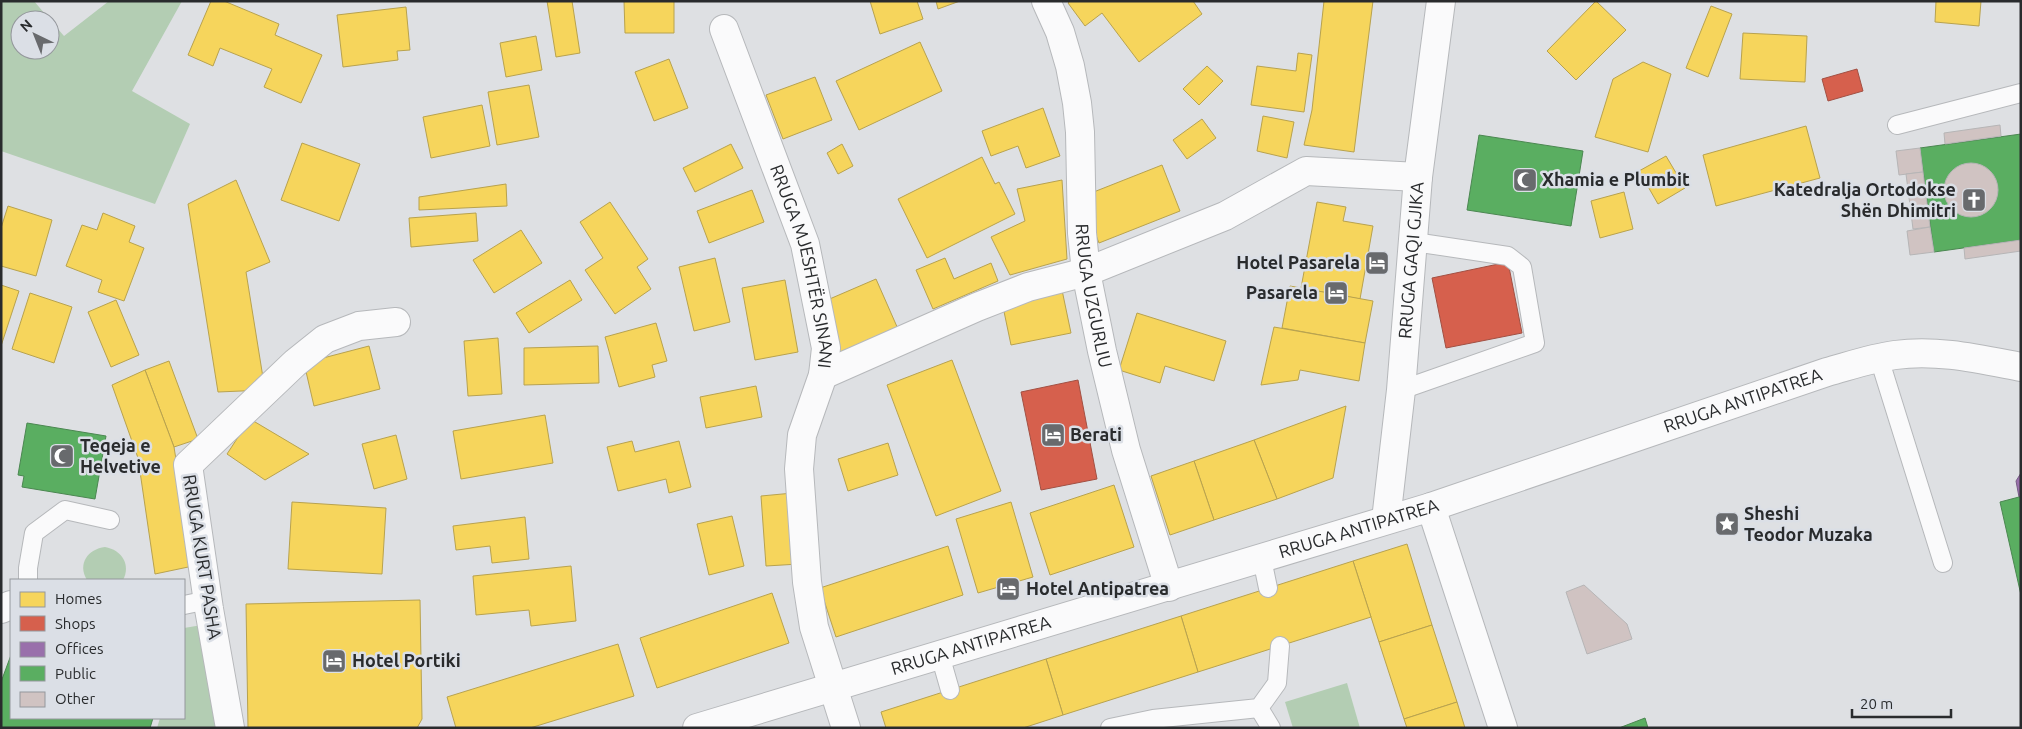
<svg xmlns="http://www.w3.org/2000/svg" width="2022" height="729" font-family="Ubuntu,sans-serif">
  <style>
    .green { fill: #b3cdb3 }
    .homes { fill: #f6d55c; stroke: #b8a24e }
    .shops { fill: #d6604d; stroke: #a25043 }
    .offices { fill: #9970ab; stroke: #775b85 }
    .public { fill: #5aae61; stroke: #4b8751 }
    .building { fill: #d0c3c2; stroke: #b6b5b6 }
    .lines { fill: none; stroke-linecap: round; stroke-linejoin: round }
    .lane-casing { stroke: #b6b8bb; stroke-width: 20 }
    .street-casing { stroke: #b6b8bb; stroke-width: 30 }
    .primary-casing { stroke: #b6b8bb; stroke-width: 30 }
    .lane { stroke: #fafafb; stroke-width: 18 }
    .street { stroke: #fafafb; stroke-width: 28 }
    .primary { stroke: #fafafb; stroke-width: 28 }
    .labels { text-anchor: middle; stroke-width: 5; stroke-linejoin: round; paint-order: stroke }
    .poi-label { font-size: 18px; font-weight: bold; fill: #292b2d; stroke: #dbdfe6; text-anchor: start }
    .street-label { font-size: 18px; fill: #292b2d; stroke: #dbdfe6 }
  </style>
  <rect width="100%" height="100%" fill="#dee0e3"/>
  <!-- green -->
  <g class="green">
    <path d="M 1,1 L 34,1 L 50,20 L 20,20 L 20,50 L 50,50 L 50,20 L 64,36 L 109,1 L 182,1 L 132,91 L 190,124 L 155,204 L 1,151 Z"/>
    <path d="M 105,547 C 122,550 131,565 123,580 L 87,580 C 77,564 88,549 105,547 Z"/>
    <path d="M 202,625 L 218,728 L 157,728 L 160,718 L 184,718 L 184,628 Z"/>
    <path d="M 1347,683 L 1360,728 L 1293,728 L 1285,702 Z"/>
  </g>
  <!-- homes -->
  <g class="homes">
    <path d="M 211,1 L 224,1 L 279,24 L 275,35 L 322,55 L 301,103 L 264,87 L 272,69 L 220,48 L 213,66 L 188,55 Z"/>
    <path d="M 547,1 L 572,1 L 580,53 L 556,57 Z"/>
    <path d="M 624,1 L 674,1 L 674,33 L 625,33 Z"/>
    <path d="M 870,1 L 917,1 L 923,19 L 880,34 Z"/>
    <path d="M 936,1 L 960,1 L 938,9 Z"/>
    <path d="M 1070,1 L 1193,1 L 1202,14 L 1139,62 L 1102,13 L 1085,26 L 1068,3 Z"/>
    <path d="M 1324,1 L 1373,1 L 1354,152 L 1304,145 L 1312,110 Z"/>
    <path d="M 1596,1 L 1626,30 L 1576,80 L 1547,51 Z"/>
    <path d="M 1936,1 L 1981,1 L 1979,26 L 1935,22 Z"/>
    <path d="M 1711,6 L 1732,14 L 1708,77 L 1686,68 Z"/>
    <path d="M 406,7 L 410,50 L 397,51 L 398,60 L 343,67 L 337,15 Z"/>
    <path d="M 1743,33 L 1807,36 L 1805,82 L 1740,79 Z"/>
    <path d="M 536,36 L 542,70 L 506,77 L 500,43 Z"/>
    <path d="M 920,42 L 942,91 L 859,130 L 836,81 Z"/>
    <path d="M 1298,53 L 1312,55 L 1304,112 L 1251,105 L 1257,66 L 1296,71 Z"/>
    <path d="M 669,59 L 688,108 L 654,121 L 635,72 Z"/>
    <path d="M 1643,62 L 1671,74 L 1648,152 L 1595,137 L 1613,79 Z"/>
    <path d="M 1207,66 L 1223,81 L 1199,105 L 1183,89 Z"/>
    <path d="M 815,77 L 832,120 L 783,139 L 766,95 Z"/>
    <path d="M 529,85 L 539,137 L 497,145 L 488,92 Z"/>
    <path d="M 482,105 L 490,146 L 431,158 L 423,117 Z"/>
    <path d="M 1043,108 L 1060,156 L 1026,168 L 1018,146 L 991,156 L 982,131 Z"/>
    <path d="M 1263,116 L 1294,122 L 1287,158 L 1257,151 Z"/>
    <path d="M 1202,119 L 1216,138 L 1187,159 L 1173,140 Z"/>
    <path d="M 1806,126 L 1820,178 L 1716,206 L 1703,155 Z"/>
    <path d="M 302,143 L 360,164 L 339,221 L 281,200 Z"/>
    <path d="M 731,144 L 743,168 L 695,192 L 683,168 Z"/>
    <path d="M 842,144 L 853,166 L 838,174 L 827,153 Z"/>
    <path d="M 1666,156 L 1685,188 L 1658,204 L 1639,171 Z"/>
    <path d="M 982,157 L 995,184 L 999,182 L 1015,214 L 927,258 L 898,199 Z"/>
    <path d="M 1162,165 L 1180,211 L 1099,243 L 1081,197 Z"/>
    <path d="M 236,180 L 270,262 L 246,272 L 265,390 L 218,392 L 188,204 Z"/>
    <path d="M 1062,180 L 1067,259 L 1010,275 L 991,237 L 1025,221 L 1017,189 Z"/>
    <path d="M 506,184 L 507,206 L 419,210 L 419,197 Z"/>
    <path d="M 752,190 L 764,222 L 709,243 L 697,211 Z"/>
    <path d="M 1624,192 L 1633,229 L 1600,238 L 1591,201 Z"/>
    <path d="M 610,202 L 648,259 L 637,267 L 651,289 L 615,314 L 585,270 L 603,258 L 580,222 Z"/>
    <path d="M 1317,202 L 1346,207 L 1343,221 L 1373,226 L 1360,299 L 1301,288 Z"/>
    <path d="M 8,206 L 52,220 L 36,276 L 1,266 L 1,228 Z"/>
    <path d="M 103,213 L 135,226 L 129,242 L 144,248 L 124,301 L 98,292 L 102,280 L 66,266 L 82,225 L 97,230 Z"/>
    <path d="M 476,213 L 478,241 L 411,247 L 409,218 Z"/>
    <path d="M 521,230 L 542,263 L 494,293 L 473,260 Z"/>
    <path d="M 715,258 L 730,322 L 694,331 L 679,267 Z"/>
    <path d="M 945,258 L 954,279 L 991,263 L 998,281 L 933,309 L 916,270 Z"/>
    <path d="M 876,279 L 898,329 L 839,354 L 818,304 Z"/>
    <path d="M 570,280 L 582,300 L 529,333 L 516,313 Z"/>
    <path d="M 785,280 L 798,352 L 755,360 L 742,288 Z"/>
    <path d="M 1,285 L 19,291 L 1,346 Z"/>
    <path d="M 1290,286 L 1373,301 L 1365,343 L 1282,328 Z"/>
    <path d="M 1062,290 L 1071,333 L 1011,345 L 1002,302 Z"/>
    <path d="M 30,293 L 72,307 L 54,363 L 12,349 Z"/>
    <path d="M 116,300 L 139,355 L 111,367 L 88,312 Z"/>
    <path d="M 1137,313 L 1226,341 L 1214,381 L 1165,366 L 1160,383 L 1119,370 Z"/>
    <path d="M 656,323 L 667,361 L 652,365 L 655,377 L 619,387 L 605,337 Z"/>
    <path d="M 1274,327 L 1365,343 L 1359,381 L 1300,370 L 1298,380 L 1261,385 Z"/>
    <path d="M 498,338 L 502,394 L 468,396 L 464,341 Z"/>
    <path d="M 369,346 L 380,389 L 314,406 L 304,363 Z"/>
    <path d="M 598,346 L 599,383 L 524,385 L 524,348 Z"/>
    <path d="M 952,360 L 1001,491 L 936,516 L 887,385 Z"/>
    <path d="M 169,361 L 198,439 L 174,447 L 145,370 Z"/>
    <path d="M 145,370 L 174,447 L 193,566 L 155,574 L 138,458 L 112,385 Z"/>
    <path d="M 756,386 L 762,417 L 706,428 L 700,397 Z"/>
    <path d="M 1346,406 L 1333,478 L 1277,499 L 1254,440 Z"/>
    <path d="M 545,415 L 553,463 L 461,479 L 453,431 Z"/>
    <path d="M 250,419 L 309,454 L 265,480 L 227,454 Z"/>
    <path d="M 396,435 L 407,479 L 374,489 L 362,444 Z"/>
    <path d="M 1254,440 L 1277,499 L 1214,520 L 1194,461 Z"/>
    <path d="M 632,441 L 635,452 L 679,441 L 691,487 L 669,493 L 666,479 L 618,491 L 607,447 Z"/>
    <path d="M 888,443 L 898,475 L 848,491 L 838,459 Z"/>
    <path d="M 1194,461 L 1214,520 L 1170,535 L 1151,476 Z"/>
    <path d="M 1114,485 L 1134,547 L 1050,575 L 1030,513 Z"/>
    <path d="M 793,493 L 799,564 L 766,566 L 761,496 Z"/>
    <path d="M 292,502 L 386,508 L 382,574 L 288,569 Z"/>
    <path d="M 1011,502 L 1033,577 L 978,593 L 956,519 Z"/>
    <path d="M 732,516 L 744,566 L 709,575 L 697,524 Z"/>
    <path d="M 525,517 L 529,559 L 492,563 L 490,546 L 456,550 L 453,526 Z"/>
    <path d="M 1407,544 L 1432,625 L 1379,642 L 1353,561 Z"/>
    <path d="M 948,546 L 963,595 L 836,637 L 820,588 Z"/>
    <path d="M 1353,561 L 1371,617 L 1198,672 L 1181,616 Z"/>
    <path d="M 571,566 L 576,621 L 531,626 L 529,610 L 476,615 L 473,576 Z"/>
    <path d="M 772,593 L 789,643 L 657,688 L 640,638 Z"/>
    <path d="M 420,600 L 422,719 L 417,728 L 248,728 L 246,604 Z"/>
    <path d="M 1181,616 L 1198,672 L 1063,715 L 1046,659 Z"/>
    <path d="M 1432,625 L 1457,702 L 1404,719 L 1379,642 Z"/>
    <path d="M 618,644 L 634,696 L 530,728 L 456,728 L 447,697 Z"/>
    <path d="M 1046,659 L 1063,715 L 1023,728 L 886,728 L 881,712 Z"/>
    <path d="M 1457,702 L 1465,728 L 1407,728 L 1404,719 Z"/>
  </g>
  <!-- shops -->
  <g class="shops">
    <path d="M 1857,69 L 1863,91 L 1828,101 L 1822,79 Z"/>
    <path d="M 1508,262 L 1522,333 L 1446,348 L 1432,278 Z"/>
    <path d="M 1078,380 L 1097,479 L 1041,490 L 1021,392 Z"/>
  </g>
  <!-- offices -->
  <path class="offices" d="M 2021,473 L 2021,497 L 2019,497 L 2016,481 Z"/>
  <!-- public -->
  <g class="public">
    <path d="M 2021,134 L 2021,240 L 1934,252 L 1920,148 Z"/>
    <path d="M 1479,135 L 1583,151 L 1571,226 L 1467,210 Z"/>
    <path d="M 27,423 L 106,436 L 95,499 L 22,487 L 24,476 L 18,475 Z"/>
    <path d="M 2019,497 L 2021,497 L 2021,595 L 2000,502 Z"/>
    <path d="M 11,655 L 11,718 L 153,718 L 150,728 L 1,728 L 1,682 Z"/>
    <path d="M 1645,718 L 1648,728 L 1619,728 Z"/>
  </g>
  <!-- building -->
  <g class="building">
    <path d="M 2000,125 L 2001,136 L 1945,144 L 1944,133 Z"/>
    <path d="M 1920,148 L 1923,172 L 1899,175 L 1896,151 Z"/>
    <circle cx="1971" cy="190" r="27"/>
    <path d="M 1923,172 L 1930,227 L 1913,229 L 1906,174 Z"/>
    <path d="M 1930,227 L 1934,252 L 1910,255 L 1907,231 Z"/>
    <path d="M 2021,240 L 2021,251 L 1965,259 L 1964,248 Z"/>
    <path d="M 1584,585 L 1627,624 L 1632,639 L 1587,654 L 1566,592 Z"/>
  </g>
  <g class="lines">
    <defs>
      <g id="lane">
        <path d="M 1897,125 L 2021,93"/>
        <path d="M 1879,358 L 1943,563"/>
        <path d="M 1401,390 L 1535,343 L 1522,267 L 1508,256 L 1414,242"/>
        <path d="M 1262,559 L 1268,588"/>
        <path d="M 28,580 L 28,568 L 34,533 L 65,510 L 110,520"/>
        <path d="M 184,605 L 208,600"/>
        <path d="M 940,655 L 950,690"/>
        <path d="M 1259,708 L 1271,728"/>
        <path d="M 1110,728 L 1153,719 L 1259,708 L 1277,683 L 1280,646"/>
      </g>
      <g id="street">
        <path id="s1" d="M 1046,1 L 1060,32 L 1070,66 L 1077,103 L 1080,132 L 1082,233 L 1086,272 L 1102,351 L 1126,450 L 1169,587"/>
        <path id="s2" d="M 724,29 L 805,244 L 826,348 L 823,375 L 802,435 L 799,469 L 807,582 L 814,627 L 846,728"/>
        <path d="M 823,375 L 977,307 L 1028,287 L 1086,272 L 1225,216 L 1306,171 L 1418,177"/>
        <path d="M 1431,507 L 1503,728"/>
        <path id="s3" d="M 1386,520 L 1401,390 L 1418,177 L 1441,1"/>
        <path d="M 1,609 L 11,605"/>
        <path d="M 230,728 L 209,609 L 188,465 L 295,363 L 325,339 L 359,326 L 396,322"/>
      </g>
      <g id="primary">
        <path id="s4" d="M 697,728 L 1431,507 L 1827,372 C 1849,366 1872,358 1895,355 C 1937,349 1979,359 2021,367"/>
      </g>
    </defs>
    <!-- lane casing -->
    <use href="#lane" class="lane-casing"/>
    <!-- street casing -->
    <use href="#street" class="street-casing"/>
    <!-- primary casing -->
    <use href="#primary" class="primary-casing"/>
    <!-- lane -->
    <use href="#lane" class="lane"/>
    <!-- street -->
    <use href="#street" class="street"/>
    <!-- primary -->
    <use href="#primary" class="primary"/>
  </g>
  <!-- icons -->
  <defs>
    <symbol id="mosque-square" viewBox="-11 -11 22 22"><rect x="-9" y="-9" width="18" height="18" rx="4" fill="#686a6d" stroke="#dbdfe6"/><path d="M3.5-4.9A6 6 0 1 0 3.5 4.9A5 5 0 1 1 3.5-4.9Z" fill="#fff"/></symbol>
    <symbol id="church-square" viewBox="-11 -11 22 22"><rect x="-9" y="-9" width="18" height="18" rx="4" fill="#686a6d" stroke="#dbdfe6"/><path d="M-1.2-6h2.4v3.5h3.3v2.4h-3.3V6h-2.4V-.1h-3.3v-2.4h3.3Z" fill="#fff"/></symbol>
    <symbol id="hotel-square" viewBox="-11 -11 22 22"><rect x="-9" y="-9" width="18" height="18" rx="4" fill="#686a6d" stroke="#dbdfe6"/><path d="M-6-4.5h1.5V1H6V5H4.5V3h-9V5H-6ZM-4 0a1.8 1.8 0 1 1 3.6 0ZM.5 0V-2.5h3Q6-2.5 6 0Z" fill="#fff"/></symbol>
    <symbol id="sight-square" viewBox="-11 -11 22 22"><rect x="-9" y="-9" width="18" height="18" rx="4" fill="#686a6d" stroke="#dbdfe6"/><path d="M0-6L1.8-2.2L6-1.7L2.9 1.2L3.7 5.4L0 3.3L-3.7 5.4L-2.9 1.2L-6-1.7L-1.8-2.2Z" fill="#fff"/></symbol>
  </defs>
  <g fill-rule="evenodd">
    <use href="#mosque-square" x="1511" y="166" width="28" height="28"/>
    <use href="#church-square" x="1960" y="186" width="28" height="28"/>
    <use href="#hotel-square" x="1363" y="249" width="28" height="28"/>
    <use href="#hotel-square" x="1322" y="279" width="28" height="28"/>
    <use href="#hotel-square" x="1039" y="421" width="28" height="28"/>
    <use href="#mosque-square" x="48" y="442" width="28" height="28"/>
    <use href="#sight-square" x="1713" y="510" width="28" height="28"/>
    <use href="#hotel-square" x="994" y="575" width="28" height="28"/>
    <use href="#hotel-square" x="320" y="647" width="28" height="28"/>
  </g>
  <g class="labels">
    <!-- poi labels -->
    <g class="poi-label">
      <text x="1542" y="186">Xhamia e Plumbit</text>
      <text x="1956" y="196" text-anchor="end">Katedralja Ortodokse<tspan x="1956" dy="21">Shën Dhimitri</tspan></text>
      <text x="1360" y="269" text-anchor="end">Hotel Pasarela</text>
      <text x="1318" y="299" text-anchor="end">Pasarela</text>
      <text x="1070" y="441">Berati</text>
      <text x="80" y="452">Teqeja e<tspan x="80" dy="21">Helvetive</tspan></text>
      <text x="1744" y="520">Sheshi<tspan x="1744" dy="21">Teodor Muzaka</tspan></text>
      <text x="1026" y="595">Hotel Antipatrea</text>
      <text x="352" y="667">Hotel Portiki</text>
    </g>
    <!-- street labels -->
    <g class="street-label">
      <text dy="6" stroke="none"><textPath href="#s3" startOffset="261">RRUGA GAQI GJIKA</textPath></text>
      <text dy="6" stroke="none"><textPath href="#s2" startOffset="251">RRUGA MJESHTËR SINANI</textPath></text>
      <text dy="6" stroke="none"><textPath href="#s1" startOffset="301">RRUGA UZGURLIU</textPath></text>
      <text dy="6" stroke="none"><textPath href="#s4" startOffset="1096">RRUGA ANTIPATREA</textPath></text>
      <text dy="6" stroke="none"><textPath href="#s4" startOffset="691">RRUGA ANTIPATREA</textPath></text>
      <text transform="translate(202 557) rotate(81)" y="6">RRUGA KURT PASHA</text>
      <text dy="6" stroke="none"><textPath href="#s4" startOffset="286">RRUGA ANTIPATREA</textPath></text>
    </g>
  </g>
  <!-- border -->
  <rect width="2022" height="729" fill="none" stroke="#292b2d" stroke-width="5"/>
  <!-- legend -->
  <rect x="10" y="579" width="175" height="140" fill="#dbdfe6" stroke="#94979c"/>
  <rect x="20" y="592" width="25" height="15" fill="#f6d55c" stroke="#94979c"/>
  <text x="55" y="604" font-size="15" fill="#292b2d">Homes</text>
  <rect x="20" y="616" width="25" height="15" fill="#d6604d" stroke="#94979c"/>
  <text x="55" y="629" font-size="15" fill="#292b2d">Shops</text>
  <rect x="20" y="642" width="25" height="15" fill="#9970ab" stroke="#94979c"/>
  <text x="55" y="654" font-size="15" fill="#292b2d">Offices</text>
  <rect x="20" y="666" width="25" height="15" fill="#5aae61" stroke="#94979c"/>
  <text x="55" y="679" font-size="15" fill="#292b2d">Public</text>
  <rect x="20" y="692" width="25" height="15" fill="#d0c3c2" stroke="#94979c"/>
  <text x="55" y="704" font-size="15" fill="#292b2d">Other</text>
  <!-- north arrow -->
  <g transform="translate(35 35) rotate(317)"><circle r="24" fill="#dbdfe6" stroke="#94979c"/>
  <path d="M0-4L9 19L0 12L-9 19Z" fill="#686a6d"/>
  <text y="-8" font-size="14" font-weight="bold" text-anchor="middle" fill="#292b2d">N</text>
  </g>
  <!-- scale -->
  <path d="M1852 709v8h99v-8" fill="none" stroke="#292b2d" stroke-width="2.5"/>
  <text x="1860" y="709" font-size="15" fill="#292b2d" stroke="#dbdfe6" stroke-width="4" paint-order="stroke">20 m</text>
</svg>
